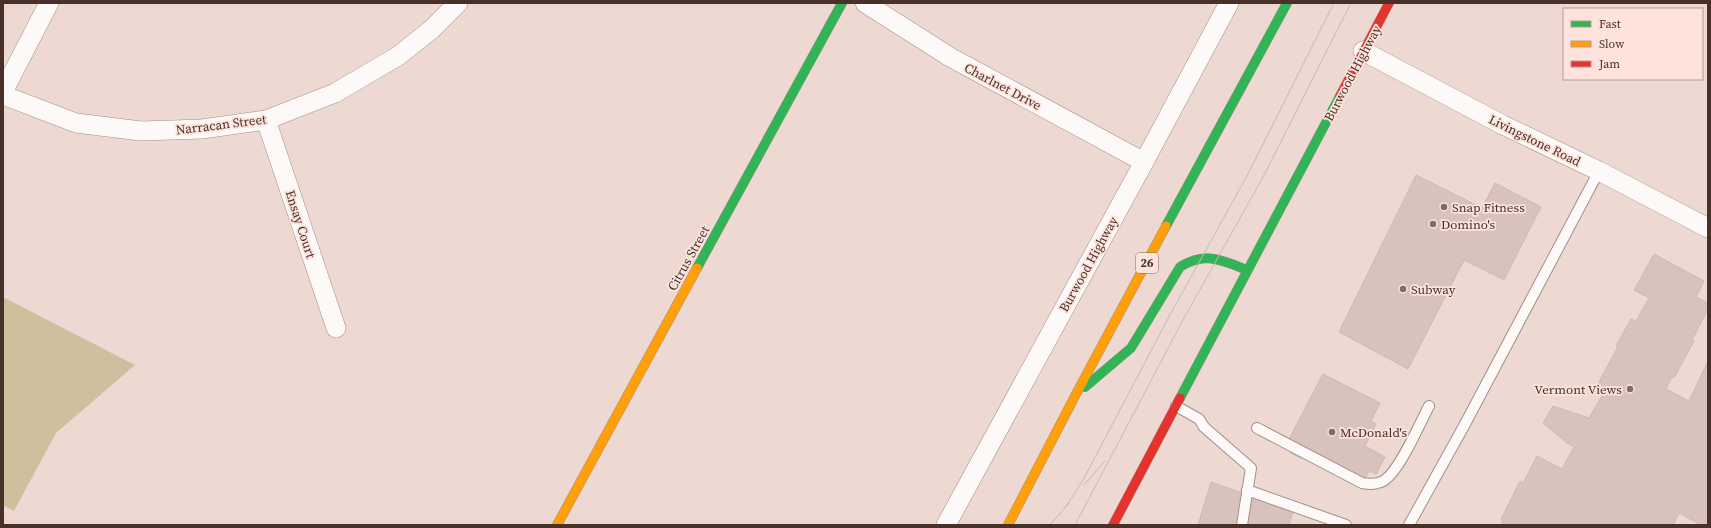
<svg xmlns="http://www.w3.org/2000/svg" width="1711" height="528" font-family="'Source Serif 4',serif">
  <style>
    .green { fill: #cec09f }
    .building { fill: #d8c2be; stroke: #ceb9b5 }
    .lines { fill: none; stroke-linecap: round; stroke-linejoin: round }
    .lane-casing { stroke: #a3908a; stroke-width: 12 }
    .street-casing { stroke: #a3908a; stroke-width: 20 }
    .fast-casing { stroke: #a3908a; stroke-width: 10 }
    .slow-casing { stroke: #a3908a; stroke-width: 10 }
    .jam-casing { stroke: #a3908a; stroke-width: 10 }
    .lane { stroke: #fcf9f8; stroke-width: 10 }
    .street { stroke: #fcf9f8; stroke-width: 19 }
    .fast { stroke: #30b455; stroke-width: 9 }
    .slow { stroke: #ff9f0a; stroke-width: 9 }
    .jam { stroke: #e5322d; stroke-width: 9 }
    .tram { stroke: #c1bbb9; stroke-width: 1 }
    .poi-dot { fill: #826c64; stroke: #fde3db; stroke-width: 1.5 }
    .labels { text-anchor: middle; stroke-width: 3.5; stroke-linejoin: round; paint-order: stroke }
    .shield { fill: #fde3db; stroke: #7f665e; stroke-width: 1 }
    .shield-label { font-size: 12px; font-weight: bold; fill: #493129 }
    .street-label { font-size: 13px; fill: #493129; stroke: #fde3db }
    .poi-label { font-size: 13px; fill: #493129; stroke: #fde3db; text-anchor: start }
  </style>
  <rect width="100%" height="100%" fill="#edd9d2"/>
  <!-- green -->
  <path class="green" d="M 3,297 L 135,365 L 56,433 L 14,511 L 3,505 Z"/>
  <!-- building -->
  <g class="building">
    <path d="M 1416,175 L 1482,208 L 1495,183 L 1541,207 L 1504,280 L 1464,260 L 1408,369 L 1339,332 Z"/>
    <path d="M 1654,254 L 1704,281 L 1696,297 L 1708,303 L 1708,309 L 1692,340 L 1694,341 L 1674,378 L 1672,377 L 1666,389 L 1689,401 L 1708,361 L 1708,525 L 1701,525 L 1679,513 L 1673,525 L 1501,525 L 1503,520 L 1501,519 L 1520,481 L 1523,483 L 1537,456 L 1562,469 L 1574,447 L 1567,443 L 1543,423 L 1553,406 L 1589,418 L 1602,396 L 1594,391 L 1618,347 L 1616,346 L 1631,319 L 1636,321 L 1649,298 L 1634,290 Z"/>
    <path d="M 1323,374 L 1380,403 L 1371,421 L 1376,424 L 1365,446 L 1385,457 L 1376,474 L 1369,471 L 1365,479 L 1289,439 Z"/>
    <path d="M 1296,443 L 1308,449 L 1303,459 L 1290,453 Z"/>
    <path d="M 1211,482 L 1293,511 L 1289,525 L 1198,525 Z"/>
  </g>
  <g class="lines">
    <defs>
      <g id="lane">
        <path d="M 1176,406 L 1199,419 L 1204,427 L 1251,468 L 1242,525"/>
        <path d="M 1257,428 L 1362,483 C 1368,484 1374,485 1381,482 C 1397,477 1420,423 1429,406"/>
        <path d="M 1247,490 L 1346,525"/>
        <path d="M 1409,525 L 1465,424 L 1599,171"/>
      </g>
      <g id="street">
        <path d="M 865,3 L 950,57 L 1144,162"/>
        <path d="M 1363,51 L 1503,125 L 1599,171 L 1708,228"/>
        <path d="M 3,92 L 49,3"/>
        <path d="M 3,95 L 76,123 L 141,131 L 202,129 L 266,120 L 335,93 L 398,56 L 432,29 L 458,3"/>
        <path d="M 266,120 L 336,328"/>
        <path d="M 946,525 L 1144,162 L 1229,3"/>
      </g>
      <g id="fast">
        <path d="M 1166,226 L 1287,3"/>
        <path d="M 697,268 L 842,3"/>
        <path d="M 1085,387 L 1131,348 L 1180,267 C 1205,251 1222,260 1247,270"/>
        <path d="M 1180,398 L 1340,96"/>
      </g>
      <g id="slow">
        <path d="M 557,525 L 697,268"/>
        <path d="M 1008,525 L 1075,396 L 1166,226"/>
      </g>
      <g id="jam">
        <path d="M 1340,96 L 1389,3"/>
        <path d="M 1113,525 L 1180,398"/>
      </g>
    </defs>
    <!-- lane casing -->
    <use href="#lane" class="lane-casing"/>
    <!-- street casing -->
    <use href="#street" class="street-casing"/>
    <!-- fast casing -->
    <use href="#fast" class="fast-casing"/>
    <!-- slow casing -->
    <use href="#slow" class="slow-casing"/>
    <!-- jam casing -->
    <use href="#jam" class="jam-casing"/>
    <!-- lane -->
    <use href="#lane" class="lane"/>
    <!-- street -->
    <use href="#street" class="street"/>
    <!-- fast -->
    <use href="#fast" class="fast"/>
    <!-- slow -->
    <use href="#slow" class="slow"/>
    <!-- jam -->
    <use href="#jam" class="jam"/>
    <!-- tram -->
    <g class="tram">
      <path d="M 1084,485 L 1105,461"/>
      <path d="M 1065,508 L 1083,480 L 1171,313 L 1249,172 L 1334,3"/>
      <path d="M 1050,525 L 1069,503"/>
      <path d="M 1075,525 L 1184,318 L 1262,179 L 1351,3"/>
    </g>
  </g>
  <!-- markers -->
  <g class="poi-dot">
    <circle cx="1444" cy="207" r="4"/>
    <circle cx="1433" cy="224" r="4"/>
    <circle cx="1403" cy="289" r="4"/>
    <circle cx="1630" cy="389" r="4"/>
    <circle cx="1332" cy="432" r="4"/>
  </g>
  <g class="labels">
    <!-- shield labels -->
    <rect class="shield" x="1136" y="253" width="22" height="20" rx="3"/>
    <g class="shield-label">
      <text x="1147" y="267">26</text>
    </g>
    <!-- street labels -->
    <g class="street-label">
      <text transform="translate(1352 73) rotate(-62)" y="5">Burwood Highway</text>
      <text transform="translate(1003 86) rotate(28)" y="5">Charlnet Drive</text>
      <text transform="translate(221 124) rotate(-7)" y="5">Narracan Street</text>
      <text transform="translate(1535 140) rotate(26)" y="5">Livingstone Road</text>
      <text transform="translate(301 224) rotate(72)" y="5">Ensay Court</text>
      <text transform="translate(688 258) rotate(-61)" y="5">Citrus Street</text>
      <text transform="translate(1088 264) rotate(-61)" y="5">Burwood Highway</text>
    </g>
    <!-- poi labels -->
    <g class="poi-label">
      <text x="1452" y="212">Snap Fitness</text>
      <text x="1441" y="229">Domino's</text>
      <text x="1411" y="294">Subway</text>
      <text x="1622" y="394" text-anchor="end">Vermont Views</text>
      <text x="1340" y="437">McDonald's</text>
    </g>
  </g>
  <!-- border -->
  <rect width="1711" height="528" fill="none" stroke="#493129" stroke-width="8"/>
  <!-- legend -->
  <rect x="1563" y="8" width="140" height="72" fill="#fde3db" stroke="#b59c94"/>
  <rect x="1571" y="21" width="20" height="6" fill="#30b455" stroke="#b59c94"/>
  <text x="1599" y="28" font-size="12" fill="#493129">Fast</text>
  <rect x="1571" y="41" width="20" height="6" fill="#ff9f0a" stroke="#b59c94"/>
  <text x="1599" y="48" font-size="12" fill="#493129">Slow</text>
  <rect x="1571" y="61" width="20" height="6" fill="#e5322d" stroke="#b59c94"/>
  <text x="1599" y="68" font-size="12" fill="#493129">Jam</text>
</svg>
